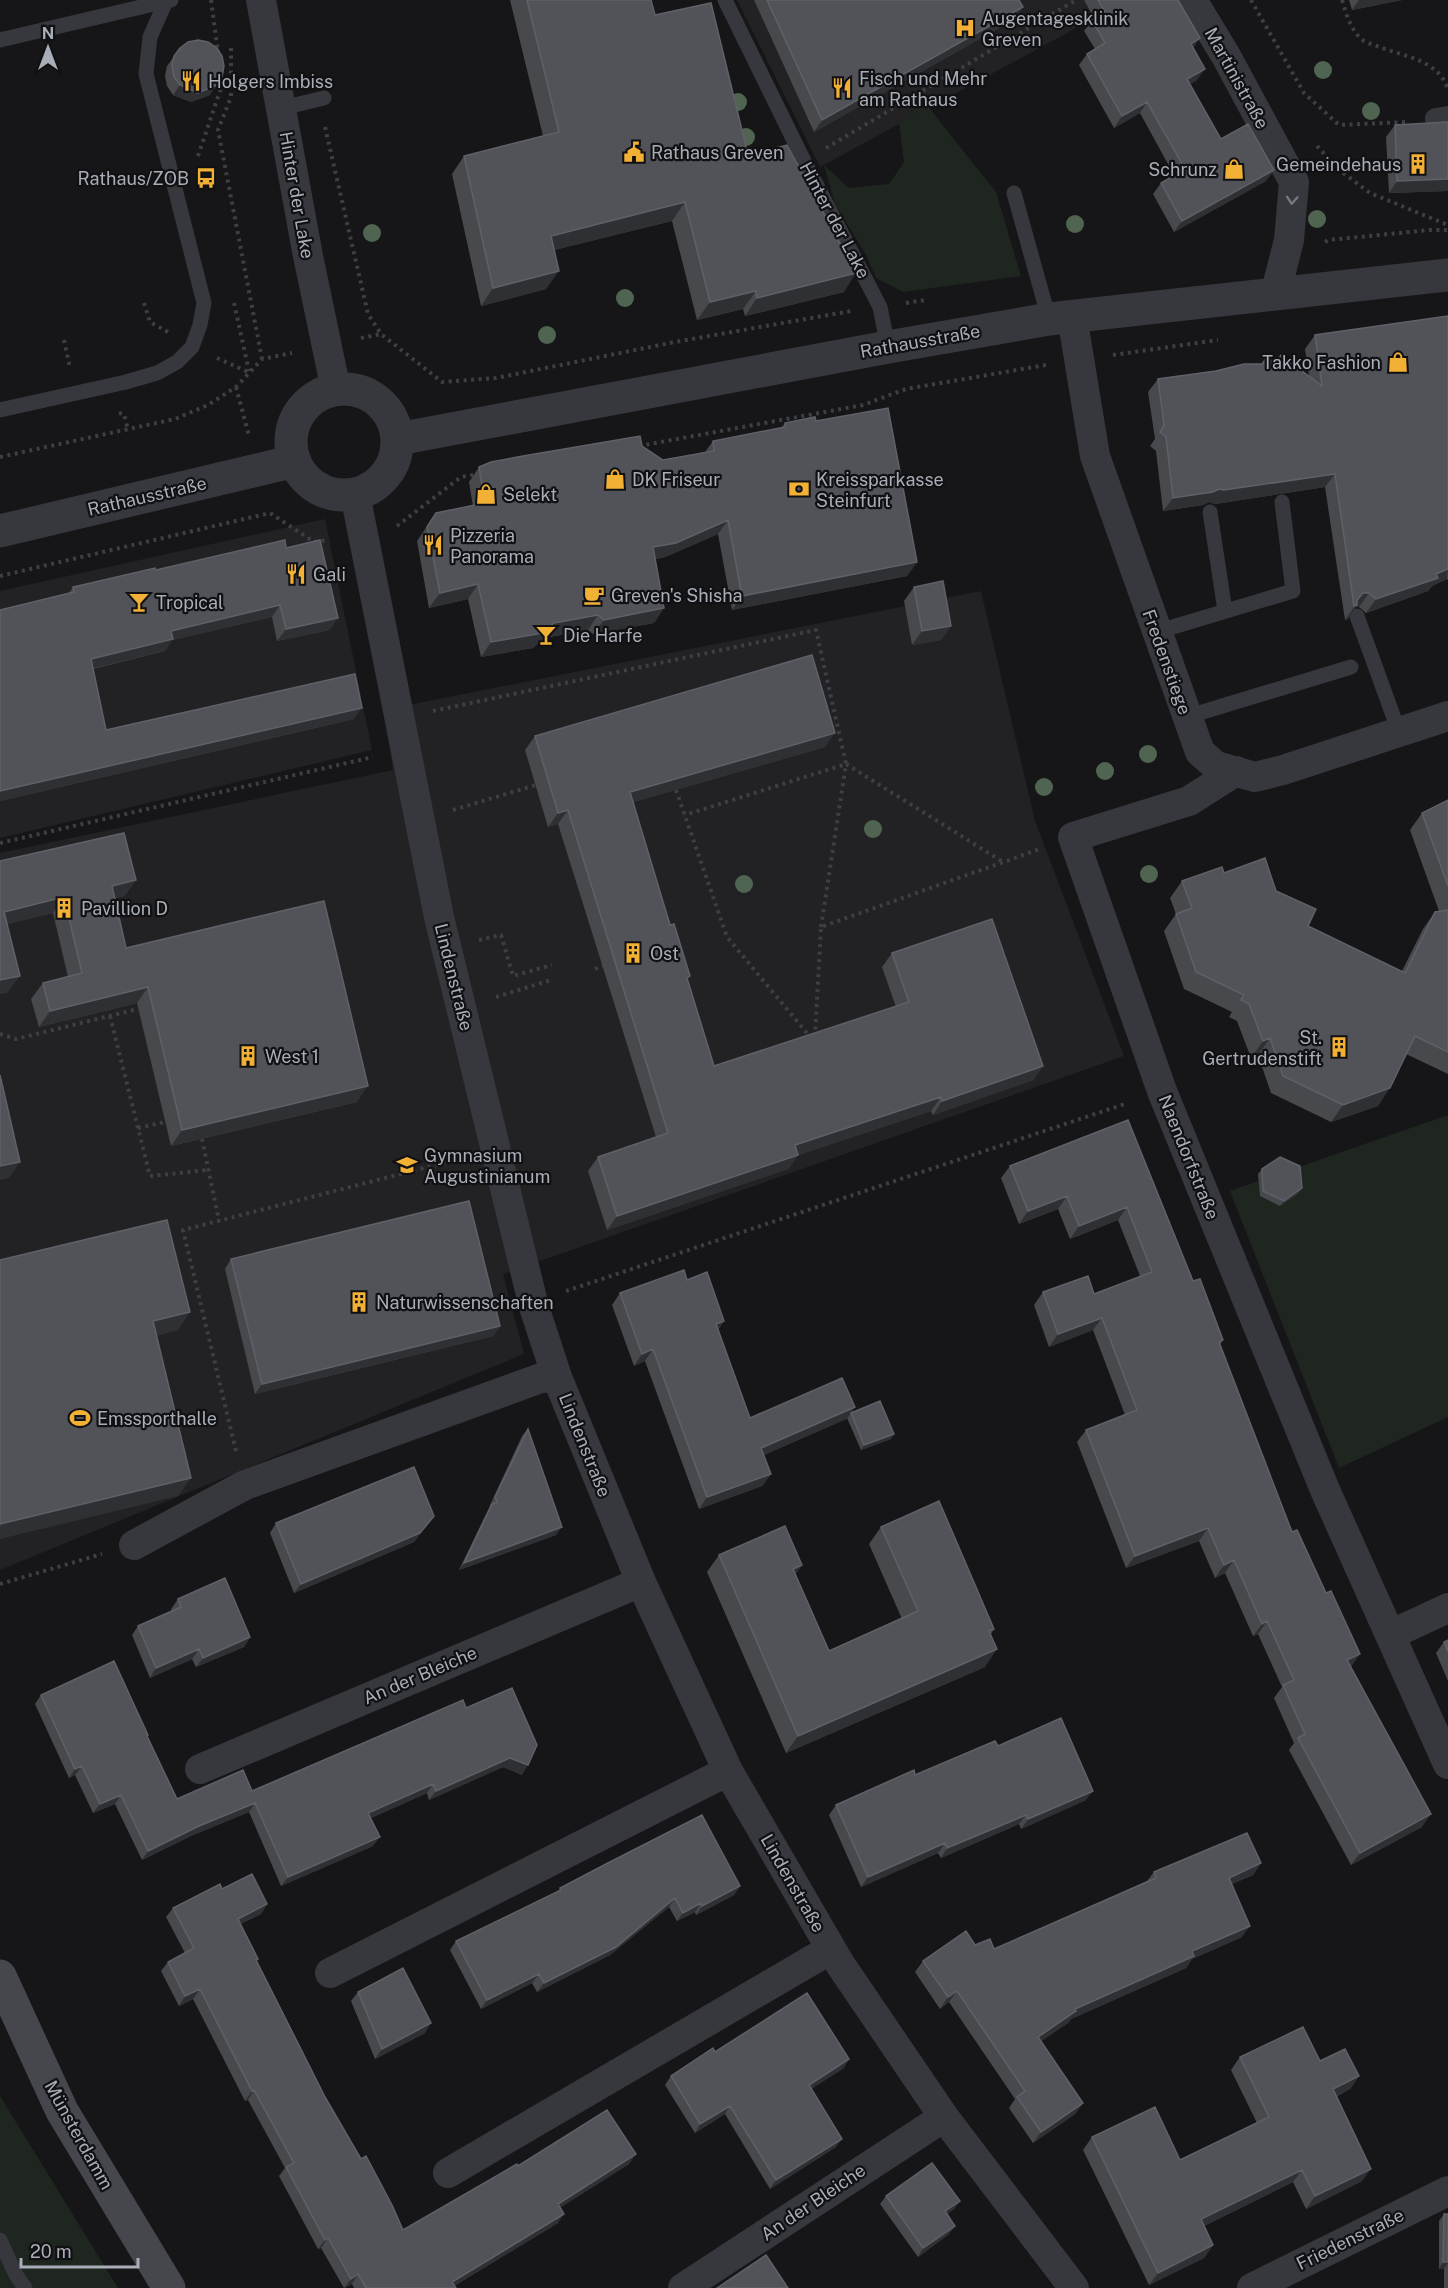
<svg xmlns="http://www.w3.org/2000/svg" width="1448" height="2288" viewBox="0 0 1448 2288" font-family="'Public Sans',sans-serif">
<rect width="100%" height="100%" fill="#161618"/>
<!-- built -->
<path fill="#222225" d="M737 0H1120L1067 33 820 167Z
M325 519 372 750 0 838V591Z
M981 591 1035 821 1124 1056 503 1274 524 1354 0 1570V853L393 770 383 710Z"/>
<!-- green -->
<path fill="#1e261f" d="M926 104 996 192 1021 276 903 292 876 278 866 255 835 204 824 165 849 188 889 184 904 162 899 123Z
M1448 1115V1417L1339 1468 1230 1191Z
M0 2096 118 2288H0Z"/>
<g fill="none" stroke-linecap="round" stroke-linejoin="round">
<!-- path -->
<path stroke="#3d3f44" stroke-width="4" stroke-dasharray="3 4.5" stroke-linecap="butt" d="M211 0 218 52
M1251 0 1304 93 1339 125 1406 122
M1342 0C1346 14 1350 27 1360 38 1364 42 1371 44 1377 46 1401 56 1437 59 1447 87
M231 48V97L218 130 262 359
M325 127 368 314 381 334 442 382 496 378 675 342 851 311
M1317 146 1338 169 1370 193 1448 225
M826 148 1076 0
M198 156 222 85 220 75
M1325 242 1328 240 1430 230H1448
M144 303 150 322 168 332
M234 303 249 371
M906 303 925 300
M361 338 381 334
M64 340 70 368
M1113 355 1218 340
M217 358 248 372
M236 387 249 436
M119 413 124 414 128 430
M639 446 863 405 906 389 1046 365
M0 457 175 419 208 405 236 387 262 359 292 353
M397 526 461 477 478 474
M0 576 270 513 314 542 328 540
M433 711 816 630 846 764 685 815
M676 790 727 937 811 1038
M453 810 536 785
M0 843 373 757
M821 927 846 764 1003 862
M479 940 501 935 513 976 552 965
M595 969 603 966
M496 997 551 980
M110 1016 150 1176 208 1170
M0 1034 16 1039 138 1009
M815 1037 821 927 1040 849
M138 1128 165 1122
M202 1139 219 1221
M566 1291 1128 1103
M236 1451 183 1230 463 1158
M0 1584 102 1554"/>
<!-- service -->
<path stroke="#37383d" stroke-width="15" d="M725 0 804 161 880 307 888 347
M0 40 171 0
M282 108 324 98
M1014 193 1049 319
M0 410 126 382 157 373 177 362 192 347 200 325 204 303 146 74 150 37 166 1
M1210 512 1225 611
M1357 616 1399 732
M1156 632 1293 591 1282 502
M1186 717 1351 667
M0 2240 16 2275 25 2288"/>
<!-- pedestrian -->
<path stroke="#37383d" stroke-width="22" d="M1436 119 1448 117"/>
<!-- minor -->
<path stroke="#37383d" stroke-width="30" d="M261 0 308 256 336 390
M1192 0 1226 56 1294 182 1289 240 1275 295
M1072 316 1095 456 1200 752 1216 766 1255 777 1283 770 1448 716
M355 494 439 917 534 1307 557 1377 641 1582 728 1771 840 1964 944 2117 1074 2288
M1236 771 1189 801 1073 837 1162 1091 1325 1490 1448 1764
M134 1545 245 1485 541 1378 557 1377
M1390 1635 1448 1608
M200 1769 641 1582
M330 1973 728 1771
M448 2173 831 1949
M683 2288 944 2117
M1252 2288 1448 2191"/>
<!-- tertiary -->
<path stroke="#37383d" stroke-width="33" d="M291 442a53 53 0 1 1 106 0a53 53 0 1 1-106 0Z
M398 439 888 347 1049 319 1448 275
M0 531 295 461"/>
<!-- secondary -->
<path stroke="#45474d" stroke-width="33" d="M0 1976 62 2111 169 2288"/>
</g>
<!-- trees -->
<g fill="#506452">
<circle cx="1323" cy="70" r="9"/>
<circle cx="738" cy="102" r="9"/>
<circle cx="1371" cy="111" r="9"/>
<circle cx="746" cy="137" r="9"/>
<circle cx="1317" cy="219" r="9"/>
<circle cx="1075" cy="224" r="9"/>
<circle cx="372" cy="233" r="9"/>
<circle cx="625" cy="298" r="9"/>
<circle cx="547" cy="335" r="9"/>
<circle cx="1148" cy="754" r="9"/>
<circle cx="1105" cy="771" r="9"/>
<circle cx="1044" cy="787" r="9"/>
<circle cx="873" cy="829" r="9"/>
<circle cx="1149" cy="874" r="9"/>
<circle cx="744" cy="884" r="9"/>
</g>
<!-- wall -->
<path fill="#47494d" d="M510 0H651L655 15 748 155 844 292 745 316 743 309 697 320 672 221 554 250 546 289 481 306 452 174 464 156 543 136Z
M754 0H1019L1015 19 814 132Z
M1084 0H1178L1193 47 1197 80 1190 84 1221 139 1274 170 1266 181 1174 232 1153 194 1161 183 1174 175 1140 113 1114 128 1079 65 1087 54 1095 49 1084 31 1092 20 1094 18Z
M1349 0H1402L1352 10Z
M180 48 210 95 191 102 173 95 167 86 165 76 167 66Z
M1448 122V191L1389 193 1386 137 1395 125Z
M1448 316V580L1447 579 1432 586 1428 591 1366 613 1359 607H1356L1348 619 1345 620 1325 487 1215 504 1209 502 1203 505 1163 511 1156 451 1150 446 1155 439 1148 392 1158 379 1262 364H1275L1309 376 1305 349 1315 335Z
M816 421 917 562 907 576 732 610 718 534 665 557 655 559 664 608 654 623 593 634 588 630 544 638 533 648 481 657 468 599 429 608 417 541 436 513 473 506 469 482 479 467 642 446 663 460 705 452 713 441 781 428 785 423Z
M286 548 330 630 277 641 272 617 172 640 165 651 93 669 106 730 354 719 0 801V610L69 593 73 587 156 570Z
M914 587 951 626 941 640 912 645 904 601Z
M535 736 825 747 633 802 714 1066 896 1007 882 967 892 953 1043 1066 1033 1080 933 1115 931 1111 798 1155 788 1169 607 1230 588 1171 598 1157 656 1137 558 824 548 827 525 750Z
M1448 800V1074L1406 1054 1378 1106 1331 1122 1271 1093 1258 1055 1251 1058 1237 1021 1229 1017 1232 1012 1184 989 1164 931 1176 914 1170 898 1182 881 1224 873 1276 891 1308 926 1402 971 1423 929 1435 912 1439 911 1410 830 1422 813Z
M0 861 136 880 124 896 115 898 126 948 357 1102 171 1146 137 1003 39 1027 31 999 43 983 68 977 53 913 7 924 8 992 0 994Z
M1128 1120 1193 1281 1223 1340 1220 1345 1292 1532 1350 1667 1422 1827 1351 1865 1289 1750 1294 1743 1274 1698 1282 1687 1258 1634 1253 1636 1225 1573 1215 1578 1199 1541 1126 1568 1077 1442 1086 1430 1125 1415 1093 1330 1049 1347 1034 1305 1043 1292 1094 1294 1140 1276 1118 1220 1070 1239 1058 1209 1019 1224 1001 1178 1010 1166Z
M1262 1169 1302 1188 1299 1193 1280 1206 1260 1196 1258 1174Z
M231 1259 500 1326 493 1336 255 1394 225 1269Z
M687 1280 724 1321 718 1330 750 1418 851 1413 891 1439 861 1450 847 1418 764 1455 771 1474 762 1486 699 1509 645 1361 634 1366 612 1305 620 1293Z
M528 1429 556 1535 459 1570 487 1512 490 1506V1505L522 1436Z
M434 1516 414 1542 294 1593 270 1533 276 1523Z
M881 1527 994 1629 991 1634 985 1667 786 1753 707 1572 719 1555 802 1565 795 1574 829 1651 902 1619 869 1544Z
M178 1599 250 1637 244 1647 196 1667 192 1659 150 1678 132 1635 138 1626 172 1611 171 1609Z
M1448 1640V1681L1436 1653 1444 1642Z
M41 1695 147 1737 177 1799 252 1791 466 1708 522 1775 503 1767 429 1800 427 1793 371 1818 373 1846 281 1886 249 1812 193 1835 142 1860 115 1804 93 1813 75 1775 69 1778 35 1704Z
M998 1746 1086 1800 1021 1829 1019 1824 941 1858 938 1853 861 1887 829 1815 836 1805 915 1775Z
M1261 1863 1253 1875 1232 1884 1242 1937 1192 1959 1186 1968 1071 2019 1068 2023 1041 2041 1083 2103 1075 2114 1033 2143 1009 2108 1015 2099 949 2002 940 2009 915 1972 923 1961 975 1945 994 1949 1147 1881 1154 1872Z
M740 1886 734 1895 696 1915 695 1912 677 1921 669 1907 610 1955 537 1992 532 1983 481 2009 450 1950 456 1941 558 1892 560 1888Z
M222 1889 267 1904 261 1914 240 1924 258 1959 257 1961 325 2097 403 2230 518 2166 629 2164 561 2207 558 2223 454 2286 456 2288H354L352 2284 344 2288 321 2248 318 2249 279 2176 285 2168 248 2100 245 2101 193 1999 179 2006 161 1971 168 1962 185 1953 166 1917 173 1908Z
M358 1992 425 2033 375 2059 351 2001Z
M715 2052 844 2068 811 2089 836 2147 770 2189 725 2114 695 2133 665 2085 671 2076Z
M1240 2057 1320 2061 1359 2076 1350 2089 1337 2096 1362 2181 1306 2209 1293 2182 1204 2226 1213 2245 1204 2258 1149 2285 1083 2150 1092 2137 1180 2160 1257 2123 1231 2070Z
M886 2196 960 2201 954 2209 947 2214 949 2234 918 2257 880 2204Z
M1444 2214H1448V2288H1444V2269H1439V2221Z"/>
<!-- shaded-wall -->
<path fill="#2f3033" d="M1359 0H1402L1352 10Z
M1023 7 1015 19 814 132 822 120Z
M1200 38 1192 50 1191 44Z
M1205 69 1197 80 1179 91 1187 79Z
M180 85H217L210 95 191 102 173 95Z
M1147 102 1140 113 1114 128 1122 116Z
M1274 170 1266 181 1174 232 1182 221Z
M1448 179V191L1389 193 1397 181Z
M685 202 672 221 538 254 551 236Z
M559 271 546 289 481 306 493 288Z
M856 273 844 292 745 316 757 298Z
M756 291 743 309 697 320 710 302Z
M1335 474 1325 487 1215 504 1209 502 1203 505 1163 511 1173 498 1219 489Z
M728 520 718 534 665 557 643 561 653 547Z
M917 562 907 576 732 610 742 596Z
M1448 569 1447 579 1432 586 1428 591 1366 613 1376 599Z
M478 584 468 599 429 608 440 593Z
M1363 593H1369L1359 607H1356L1348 619 1345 620 1354 607V605Z
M280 605 272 617 172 640 165 651 82 671 91 659 171 631Z
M664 608 654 623 593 634 604 620Z
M598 615 588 630 544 638 533 648 481 657 491 642 554 623Z
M338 618 330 630 277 641 286 629Z
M951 626 941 640 912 645 922 631Z
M362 708 354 719 0 801V791Z
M835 733 825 747 620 806 630 792Z
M568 810 558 824 548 827 558 813Z
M136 880 124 896 101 902 112 886Z
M64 897 53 913 0 926 4 912Z
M20 976 8 992 0 994V980Z
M148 987 137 1003 39 1027 50 1011Z
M1270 1038 1258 1055 1251 1058 1263 1041Z
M1043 1066 1033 1080 933 1115 942 1101Z
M368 1086 357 1102 171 1146 182 1130Z
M1390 1088 1378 1106 1331 1122 1343 1105Z
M941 1097 931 1111 785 1159 795 1145Z
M798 1155 788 1169 607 1230 617 1216Z
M20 1162 9 1178 0 1180V1166Z
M1302 1188 1299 1193 1280 1206 1284 1201Z
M1067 1196 1058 1209 1019 1224 1028 1211Z
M1127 1207 1118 1220 1070 1239 1079 1226Z
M190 1312 178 1330 141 1340 153 1321Z
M1102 1318 1093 1330 1049 1347 1058 1334Z
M724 1321 715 1333 716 1324Z
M500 1326 493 1336 255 1394 262 1384Z
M653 1349 645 1361 634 1366 642 1354Z
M855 1407 847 1419 753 1460 761 1448Z
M894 1434 891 1439 861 1450 864 1445Z
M771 1474 762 1486 699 1509 707 1497Z
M191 1478 178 1496 0 1539V1524Z
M434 1516 414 1542 294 1593 301 1584Z
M562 1527 556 1535 459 1570 464 1563Z
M1208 1528 1199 1541 1126 1568 1135 1556Z
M1234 1560 1225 1573 1215 1578 1224 1565Z
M802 1565 790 1582 793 1569Z
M1267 1621 1258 1634 1253 1636 1262 1624Z
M250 1637 244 1647 196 1667 203 1658Z
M199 1649 192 1659 150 1678 156 1668Z
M997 1649 985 1667 786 1753 798 1736Z
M1360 1654 1351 1667 1347 1660Z
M510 1758 528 1765 522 1775 503 1767 429 1800 436 1791Z
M82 1766 75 1775 69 1778 75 1769Z
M433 1784 427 1793 362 1822 368 1813Z
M1093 1791 1086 1800 1021 1829 1028 1819Z
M121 1795 115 1804 93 1813 100 1804Z
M255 1803 249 1812 193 1835 142 1860 148 1851 199 1826Z
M1431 1814 1422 1827 1351 1865 1360 1853Z
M1026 1815 1019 1824 941 1858 947 1848Z
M380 1837 373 1846 281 1886 288 1877Z
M945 1843 938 1853 861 1887 868 1877Z
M1261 1863 1253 1875 1221 1889 1229 1878Z
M740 1886 734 1895 696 1915 702 1906Z
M675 1898 669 1907 610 1955 537 1992 544 1983Z
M701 1903 695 1912 677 1921 683 1913Z
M267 1904 261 1914 231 1928 238 1919Z
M1250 1926 1242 1937 1192 1959 1186 1968 1071 2019 1068 2023 1030 2049 1038 2037 1075 2009 1192 1951Z
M539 1974 532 1983 481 2009 487 2000Z
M200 1989 193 1999 179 2006 185 1996Z
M957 1991 949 2002 940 2009 948 1997Z
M431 2023 425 2033 375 2059 382 2049Z
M849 2059 844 2068 803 2094 809 2085Z
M1359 2076 1350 2089 1325 2101 1333 2089Z
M254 2090 248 2100 245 2101 252 2091Z
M1083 2103 1075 2114 1033 2143 1041 2132Z
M730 2106 725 2114 695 2133 700 2124Z
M842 2139 836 2147 770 2189 776 2180Z
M636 2154 629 2164 552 2213 558 2204Z
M1371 2169 1362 2181 1306 2209 1315 2196Z
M1302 2170 1293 2182 1192 2232 1201 2219Z
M960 2201 954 2209 939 2220 945 2211Z
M564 2214 558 2223 450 2288 452 2282Z
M955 2226 949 2234 918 2257 923 2248Z
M328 2238 321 2248 318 2249 325 2240Z
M1213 2245 1204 2258 1149 2285 1158 2273Z
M1443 2262H1448V2263L1444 2269H1439Z
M358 2274 352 2284 344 2288 351 2279Z"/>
<!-- building -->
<path fill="#525359" stroke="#5f6168" stroke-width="1.5" d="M527 0H651L655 15 711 3 748 155 787 145 856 273 757 298 756 291 710 302 685 202 551 236 559 271 493 288 464 156 559 132Z
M767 0H1019L1023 7 822 120Z
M1098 0H1178L1200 38 1191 44 1205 69 1187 79 1221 139 1248 124 1274 170 1182 221 1161 183 1185 169 1147 102 1122 116 1087 54 1105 43 1092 20 1105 12Z
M198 40 208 42 217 48 222 56 224 66 222 77 217 85 198 93 180 85 174 77 172 66 174 56 180 48 188 42Z
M1448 122V179L1397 181 1395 125Z
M1448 316V569L1436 574 1438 578 1376 599 1369 593H1363L1357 600V605L1354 606 1335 474 1224 490 1219 489 1213 492 1173 498 1166 437 1160 432 1164 425 1158 379 1216 371 1244 364H1262L1267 357 1275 364 1281 355 1322 386 1315 335Z
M888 408 917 562 742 596 728 520 676 543 653 547 664 608 604 620 598 615 554 623 543 633 491 642 478 584 440 593 427 527 436 513 485 503 479 467 491 462 523 456 640 436 642 446 663 460 714 451 713 441 785 427V423L815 417 816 421Z
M285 540 286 548 320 540 338 618 286 629 280 605 171 631 173 639 91 659 106 730 355 674 362 708 0 791V610L74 592 73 587 155 568 156 570Z
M943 581 951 626 922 631 914 587Z
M812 655 835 733 630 792 670 925 674 924 690 976 687 978 714 1066 909 1002 892 953 992 919 1043 1066 942 1101 941 1097 795 1145 798 1155 617 1216 598 1157 668 1133 568 810 558 813 535 736Z
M1448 800V886L1422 813Z
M124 833 136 880 112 886 126 948 324 901 368 1086 182 1130 148 987 50 1011 43 983 82 973 64 897 4 912 20 976 0 980V861Z
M1265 858 1276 891 1316 909 1308 926 1405 973 1435 912 1448 910V1052L1415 1036 1390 1088 1343 1105 1283 1076 1270 1038 1263 1041 1249 1004 1241 1000 1244 995 1196 972 1176 914 1192 908 1182 881 1222 867 1224 873Z
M0 1075 20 1162 0 1166Z
M1128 1120 1193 1281 1200 1279 1223 1340 1219 1342 1292 1532 1297 1530 1326 1593 1331 1591 1360 1654 1347 1660 1431 1814 1360 1853 1298 1738 1305 1734 1283 1685 1294 1680 1267 1621 1262 1624 1234 1560 1224 1565 1208 1528 1135 1556 1086 1430 1137 1410 1102 1318 1058 1334 1043 1292 1088 1276 1094 1294 1152 1272 1127 1207 1079 1226 1067 1196 1028 1211 1010 1166Z
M1280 1157 1300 1166 1302 1188 1284 1201 1263 1191 1262 1169Z
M469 1201 500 1326 262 1384 231 1259Z
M167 1220 190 1312 153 1321 191 1478 0 1524V1260Z
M684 1270 687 1280 707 1272 724 1321 716 1324 750 1418 842 1378 855 1407 761 1448 771 1474 707 1497 653 1349 642 1354 620 1293Z
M880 1401 894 1434 864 1445 851 1413Z
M528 1429 562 1527 464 1563 492 1504 497 1502 495 1497Z
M414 1467 434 1516 420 1533 301 1584 276 1523Z
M939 1501 994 1629 989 1631 997 1649 798 1736 719 1555 785 1526 802 1565 793 1569 829 1651 918 1611 881 1527Z
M225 1578 250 1637 203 1658 199 1649 156 1668 138 1626 181 1607 178 1599Z
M1448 1640V1652L1444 1642Z
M114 1661 148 1735 147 1736 177 1799 243 1770 252 1791 463 1700 466 1708 512 1688 537 1745 528 1765 510 1758 436 1791 433 1784 368 1813 380 1837 288 1877 255 1803 199 1826 148 1851 121 1795 100 1804 82 1766 75 1769 41 1695Z
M1061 1718 1093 1791 1028 1819 1026 1815 947 1848 945 1843 868 1877 836 1805 914 1770 915 1775 995 1741 998 1746Z
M702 1815 740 1886 702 1906 701 1903 683 1913 675 1898 616 1947 544 1983 539 1974 487 2000 456 1941 561 1890 560 1888 606 1864Z
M1247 1833 1261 1863 1229 1878 1250 1926 1192 1951 1194 1956 1075 2009 1076 2011 1038 2037 1083 2103 1041 2132 1017 2097 1025 2091 957 1991 948 1997 923 1961 966 1931 975 1945 990 1939 994 1949 1156 1878 1154 1872Z
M252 1874 267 1904 238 1919 258 1959 256 1960 325 2097 361 2159 366 2156 392 2205 403 2230 517 2164 518 2166 607 2110 636 2154 558 2204 564 2214 452 2282 456 2288H366L358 2274 351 2279 328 2238 325 2240 286 2167 294 2163 254 2090 252 2091 200 1989 185 1996 168 1962 194 1948 173 1908 220 1884 222 1889Z
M403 1968 431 2023 382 2049 358 1992Z
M807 1993 849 2059 809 2085 842 2139 776 2180 730 2106 700 2124 671 2076 713 2048 715 2052Z
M1303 2027 1320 2061 1345 2049 1359 2076 1333 2089 1371 2169 1315 2196 1302 2170 1201 2219 1213 2245 1158 2273 1092 2137 1155 2107 1180 2160 1269 2117 1240 2057Z
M932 2163 960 2201 945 2211 955 2226 923 2248 886 2196Z
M1444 2214H1448V2262H1443Z
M766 2255 788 2288H717Z"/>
<!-- one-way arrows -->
<defs><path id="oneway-chevron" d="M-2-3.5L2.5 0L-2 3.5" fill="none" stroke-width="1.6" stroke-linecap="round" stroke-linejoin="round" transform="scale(1.5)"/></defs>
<use stroke="#757881" href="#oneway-chevron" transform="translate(1292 200) rotate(94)"/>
<!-- icons -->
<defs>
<g id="hospital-bare" transform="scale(1.62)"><path d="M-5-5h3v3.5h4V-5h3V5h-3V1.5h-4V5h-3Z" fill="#f2b134" stroke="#111113" stroke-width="2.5" paint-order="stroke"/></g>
<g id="restaurant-bare" transform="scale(1.62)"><path d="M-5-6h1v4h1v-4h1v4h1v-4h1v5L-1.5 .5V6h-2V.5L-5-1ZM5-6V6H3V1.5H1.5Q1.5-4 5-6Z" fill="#f2b134" stroke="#111113" stroke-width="2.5" paint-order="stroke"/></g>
<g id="civic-bare" transform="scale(1.62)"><path d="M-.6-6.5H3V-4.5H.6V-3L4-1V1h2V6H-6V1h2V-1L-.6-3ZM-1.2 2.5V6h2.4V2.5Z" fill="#f2b134" stroke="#111113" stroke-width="2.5" paint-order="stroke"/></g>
<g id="building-bare" transform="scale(1.62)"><path d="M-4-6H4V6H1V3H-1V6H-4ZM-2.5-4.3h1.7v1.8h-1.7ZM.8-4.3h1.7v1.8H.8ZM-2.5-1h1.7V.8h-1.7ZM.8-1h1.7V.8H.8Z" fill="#f2b134" stroke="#111113" stroke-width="2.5" paint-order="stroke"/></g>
<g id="shop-bare" transform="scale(1.62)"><path d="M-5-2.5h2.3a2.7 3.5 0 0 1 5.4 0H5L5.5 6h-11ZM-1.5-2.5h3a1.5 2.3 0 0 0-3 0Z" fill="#f2b134" stroke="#111113" stroke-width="2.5" paint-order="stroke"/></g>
<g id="bus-bare" transform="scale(1.62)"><path d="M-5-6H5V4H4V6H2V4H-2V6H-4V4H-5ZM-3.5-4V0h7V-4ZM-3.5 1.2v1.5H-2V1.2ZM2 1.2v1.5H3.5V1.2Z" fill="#f2b134" stroke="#111113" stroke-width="2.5" paint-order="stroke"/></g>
<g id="bank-bare" transform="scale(1.62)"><path d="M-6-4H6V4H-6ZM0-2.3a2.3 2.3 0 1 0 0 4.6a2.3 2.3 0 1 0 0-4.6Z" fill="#f2b134" stroke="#111113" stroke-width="2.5" paint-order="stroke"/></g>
<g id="cafe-bare" transform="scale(1.62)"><path d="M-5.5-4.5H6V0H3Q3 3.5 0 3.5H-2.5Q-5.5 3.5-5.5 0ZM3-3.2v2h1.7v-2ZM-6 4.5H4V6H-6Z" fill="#f2b134" stroke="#111113" stroke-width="2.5" paint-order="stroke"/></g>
<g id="bar-bare" transform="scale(1.62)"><path d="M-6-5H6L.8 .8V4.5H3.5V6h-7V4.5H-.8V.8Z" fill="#f2b134" stroke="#111113" stroke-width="2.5" paint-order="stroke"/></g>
<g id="school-bare" transform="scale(1.62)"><path d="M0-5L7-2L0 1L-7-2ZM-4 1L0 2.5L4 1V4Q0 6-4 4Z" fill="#f2b134" stroke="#111113" stroke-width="2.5" paint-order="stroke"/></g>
<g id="stadium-bare" transform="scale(1.62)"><path d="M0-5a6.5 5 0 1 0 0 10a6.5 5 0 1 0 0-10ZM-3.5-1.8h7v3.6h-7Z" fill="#f2b134" stroke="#111113" stroke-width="2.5" paint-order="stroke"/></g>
</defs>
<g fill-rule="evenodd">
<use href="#hospital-bare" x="965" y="28"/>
<use href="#restaurant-bare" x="191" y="81"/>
<use href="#restaurant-bare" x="842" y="88"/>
<use href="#civic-bare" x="634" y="152"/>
<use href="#building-bare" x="1418" y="164"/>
<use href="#shop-bare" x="1234" y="169"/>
<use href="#bus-bare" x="206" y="178"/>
<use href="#shop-bare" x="1398" y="362"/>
<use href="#shop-bare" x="615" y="479"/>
<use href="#bank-bare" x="799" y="489"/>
<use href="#shop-bare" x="486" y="494"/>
<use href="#restaurant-bare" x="433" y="545"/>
<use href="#restaurant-bare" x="296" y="574"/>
<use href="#cafe-bare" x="594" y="595"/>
<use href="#bar-bare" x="139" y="602"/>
<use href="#bar-bare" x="546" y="635"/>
<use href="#building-bare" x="64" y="908"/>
<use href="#building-bare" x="633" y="953"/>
<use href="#building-bare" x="1339" y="1047"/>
<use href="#building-bare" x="248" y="1056"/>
<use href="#school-bare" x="407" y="1165"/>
<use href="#building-bare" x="359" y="1302"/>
<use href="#stadium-bare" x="80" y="1418"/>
</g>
<g text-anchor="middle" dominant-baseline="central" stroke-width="4.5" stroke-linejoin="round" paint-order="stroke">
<!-- poi labels -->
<g font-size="18" fill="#a8adb8" stroke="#111113" text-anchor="start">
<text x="982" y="18">Augentagesklinik<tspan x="982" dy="21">Greven</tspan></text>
<text x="859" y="78">Fisch und Mehr<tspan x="859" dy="21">am Rathaus</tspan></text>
<text x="208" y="81">Holgers Imbiss</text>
<text x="651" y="152">Rathaus Greven</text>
<text x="1401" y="164" text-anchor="end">Gemeindehaus</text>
<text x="1217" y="169" text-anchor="end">Schrunz</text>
<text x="189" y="178" text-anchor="end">Rathaus/ZOB</text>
<text x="1381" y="362" text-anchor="end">Takko Fashion</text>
<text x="632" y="479">DK Friseur</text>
<text x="816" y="479">Kreissparkasse<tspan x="816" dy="21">Steinfurt</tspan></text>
<text x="503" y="494">Selekt</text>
<text x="450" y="535">Pizzeria<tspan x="450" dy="21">Panorama</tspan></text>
<text x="313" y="574">Gali</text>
<text x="611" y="595">Greven's Shisha</text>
<text x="156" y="602">Tropical</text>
<text x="563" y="635">Die Harfe</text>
<text x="81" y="908">Pavillion D</text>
<text x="650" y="953">Ost</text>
<text x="1322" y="1037" text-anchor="end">St.<tspan x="1322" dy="21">Gertrudenstift</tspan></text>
<text x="265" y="1056">West 1</text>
<text x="424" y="1155">Gymnasium<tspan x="424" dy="21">Augustinianum</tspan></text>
<text x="376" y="1302">Naturwissenschaften</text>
<text x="97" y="1418">Emssporthalle</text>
</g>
<!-- street labels -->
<g font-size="18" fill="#a8adb8" stroke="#111113">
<text transform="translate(1237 78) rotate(61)">Martinistraße</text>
<text transform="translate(297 195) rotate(80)">Hinter der Lake</text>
<text transform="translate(835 220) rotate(62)">Hinter der Lake</text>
<text transform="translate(920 341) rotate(-10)">Rathausstraße</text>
<text transform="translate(147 496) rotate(-13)">Rathausstraße</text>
<text transform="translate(1167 662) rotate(70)">Fredenstiege</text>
<text transform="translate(454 977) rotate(76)">Lindenstraße</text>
<text transform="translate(1189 1157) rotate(68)">Naendorfstraße</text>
<text transform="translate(585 1445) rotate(68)">Lindenstraße</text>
<text transform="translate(420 1675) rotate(-23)">An der Bleiche</text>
<text transform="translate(793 1883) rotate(60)">Lindenstraße</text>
<text transform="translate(79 2135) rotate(61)">Münsterdamm</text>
<text transform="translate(813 2202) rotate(-34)">An der Bleiche</text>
<text transform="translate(1350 2239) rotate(-26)">Friedenstraße</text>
</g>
</g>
<!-- north arrow -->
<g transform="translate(48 48)" stroke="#111113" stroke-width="4.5" paint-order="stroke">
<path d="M0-4.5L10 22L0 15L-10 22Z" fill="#a8adb8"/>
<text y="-9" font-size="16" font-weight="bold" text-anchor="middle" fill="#a8adb8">N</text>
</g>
<!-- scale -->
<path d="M21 2258v9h117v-9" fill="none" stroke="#a8adb8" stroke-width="3"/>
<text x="30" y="2258" font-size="18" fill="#a8adb8" stroke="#111113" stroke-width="4.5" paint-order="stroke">20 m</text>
</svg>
